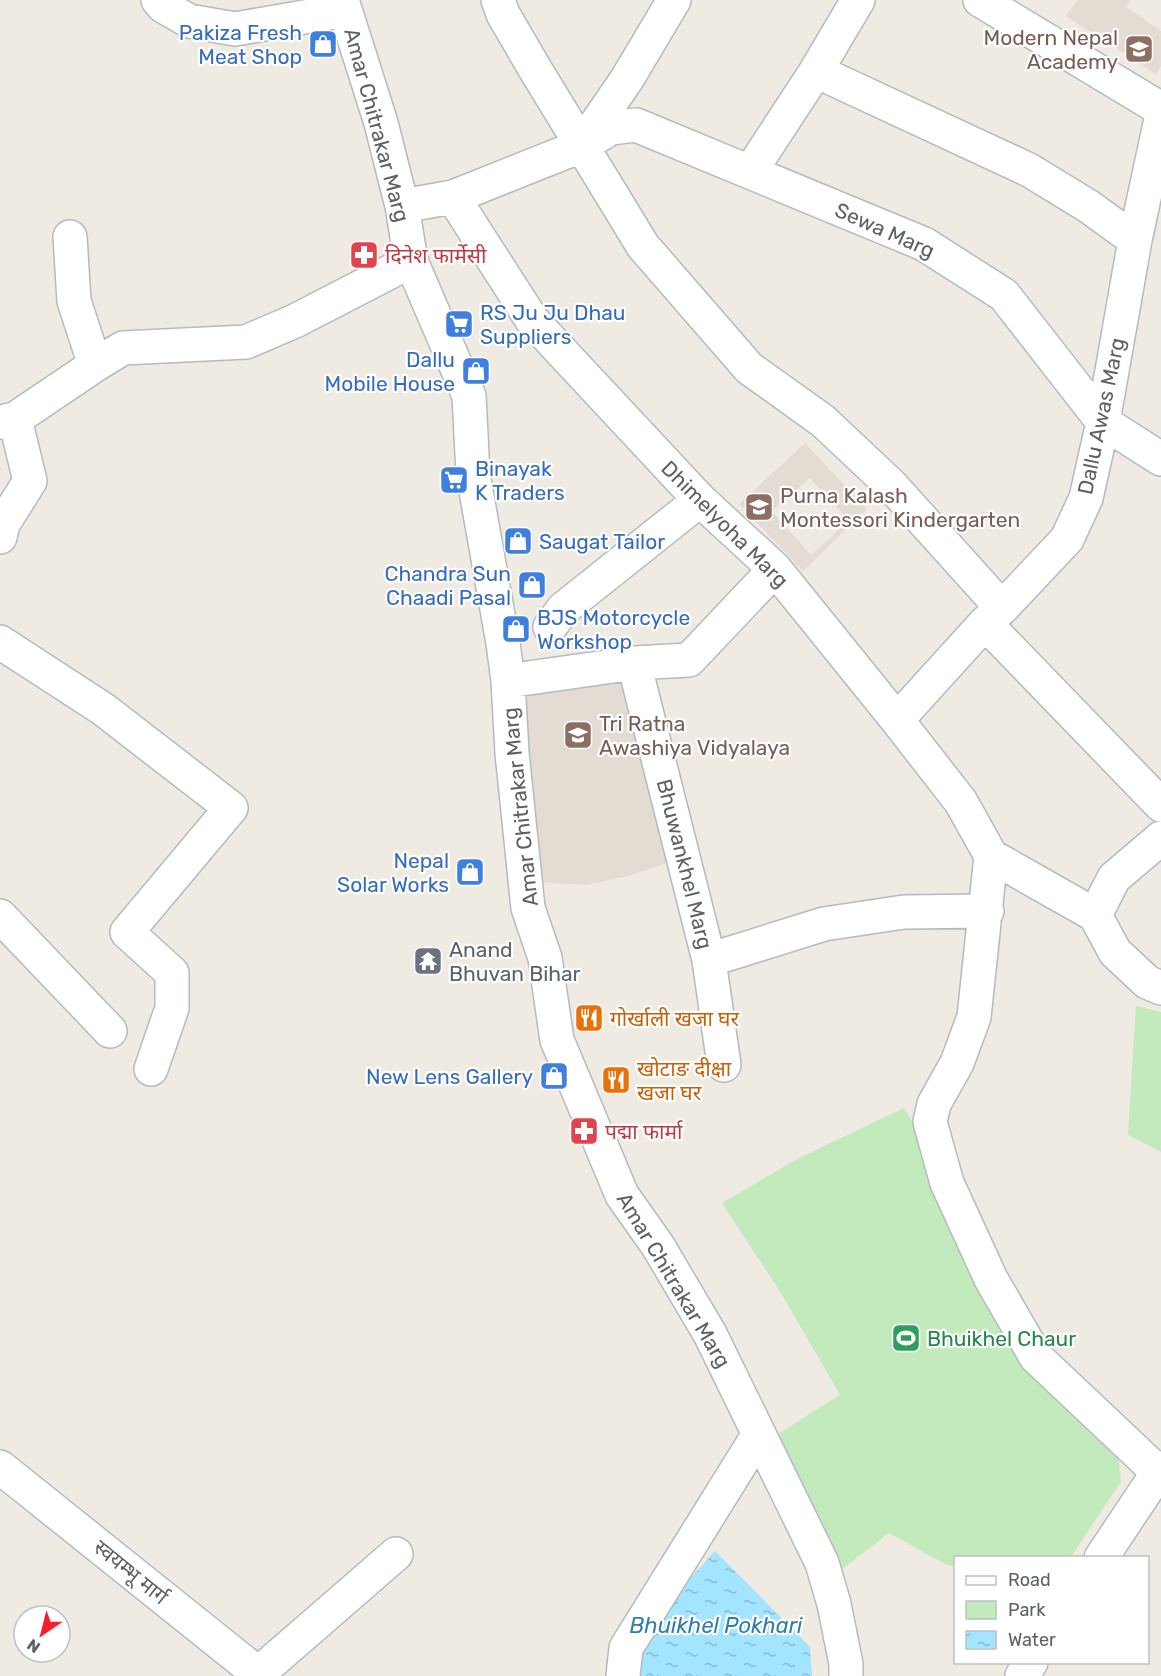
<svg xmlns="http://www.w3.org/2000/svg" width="1161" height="1676" viewBox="0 0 1161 1676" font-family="Rubik,'Noto Sans Devanagari',sans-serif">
<defs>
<pattern id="water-ripples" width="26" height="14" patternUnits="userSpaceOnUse" patternTransform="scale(1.5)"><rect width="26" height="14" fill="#a3e4ff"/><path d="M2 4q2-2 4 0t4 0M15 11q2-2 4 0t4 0" fill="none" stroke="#88bcd2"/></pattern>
</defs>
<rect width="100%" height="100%" fill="#efebe2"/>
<!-- education -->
<path fill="#e2dcd3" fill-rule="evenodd" d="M1077 0H1131L1126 7 1161 31V66L1156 74 1066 16Z
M805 443 867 509 803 571 739 504ZM810 478 849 521 811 555 772 511Z
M623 674 673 861 632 875 585 885 537 882 515 685Z"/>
<!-- green -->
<path fill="#c3eabc" d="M1136 1006 1161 1012V1152L1128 1135Z
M904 1108 914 1124 945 1211 968 1271 999 1328 1015 1353 1118 1454 1121 1482 1071 1557 956 1558 955 1567 945 1564 889 1533 841 1570 776 1435 840 1395 781 1293 722 1203 799 1158Z"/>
<!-- water -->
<path fill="url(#water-ripples)" d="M715 1551 810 1647 812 1676H641L645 1628Z"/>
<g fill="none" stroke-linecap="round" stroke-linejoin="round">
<!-- minor casing -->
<g stroke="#b5babe" stroke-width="36">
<path id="minor" d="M158 0 163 6 189 21 235 29 345 10
M342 0 381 123 402 206 411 261 469 396 473 474 503 643 508 681 512 753 528 908 545 958 557 1040 622 1195 658 1246 710 1334 822 1563 834 1604 846 1664V1676
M498 0 503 14 535 69 643 246 749 368 823 421 891 485 1002 608
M816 71 1029 170 1088 206 1135 240
M583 143 627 79 674 0
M750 172 816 71 858 0
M453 197 532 320 700 500 775 569 897 720 961 802 991 856
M402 206 453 197 581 146 611 128 636 125 924 244 1004 295 1103 422 1161 459
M70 237 74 301 95 365
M0 422 15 419 95 365 123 348 246 342 295 321 411 261
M0 537 3 524 30 481 15 419
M985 623 1161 805
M550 627 563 609 700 500
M0 642 103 709 231 808 127 932 172 973V1008L151 1069
M634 663 709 960 724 1065
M508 681 634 663 689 660 775 569
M897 720 985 623 1002 608 1067 539 1086 498 1103 422 1135 240 1161 119
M991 856 974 1017 957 1063 934 1104 930 1122 947 1183 991 1279 1036 1357 1161 1475
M991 856 1095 915 1114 878 1161 838
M1095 915 1115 952 1147 982 1161 988
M0 916 110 1031
M709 960 824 924 904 912 987 911
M258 1674 396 1554
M623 1676 626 1648 759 1434"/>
</g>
<!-- tertiary casing -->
<g stroke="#b5babe" stroke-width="36">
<path id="tertiary" d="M980 0 1161 109
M1101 1558 1161 1468
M1022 1676 1031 1662"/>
</g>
<!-- secondary casing -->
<g stroke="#b4babf" stroke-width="36">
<path id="secondary" d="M0 1467 261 1676"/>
</g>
<!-- minor -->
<use href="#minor" stroke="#fff" stroke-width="33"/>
<!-- tertiary -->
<use href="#tertiary" stroke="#fff" stroke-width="33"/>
<!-- secondary -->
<use href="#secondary" stroke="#fff" stroke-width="33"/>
</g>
<!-- icons -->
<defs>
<g id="shop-square" transform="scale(1.5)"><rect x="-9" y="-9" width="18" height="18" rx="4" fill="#3f7fe0" stroke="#fff"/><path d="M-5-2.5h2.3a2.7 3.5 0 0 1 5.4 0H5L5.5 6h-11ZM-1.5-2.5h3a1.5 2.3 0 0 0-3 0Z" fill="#fff"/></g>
<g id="school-square" transform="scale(1.5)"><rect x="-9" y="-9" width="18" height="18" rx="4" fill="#8d6e63" stroke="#fff"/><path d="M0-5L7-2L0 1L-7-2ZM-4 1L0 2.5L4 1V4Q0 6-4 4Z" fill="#fff"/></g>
<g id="pharmacy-square" transform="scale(1.5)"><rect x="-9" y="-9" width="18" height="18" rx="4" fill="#e0444e" stroke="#fff"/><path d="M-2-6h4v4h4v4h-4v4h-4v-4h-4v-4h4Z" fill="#fff"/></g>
<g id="supermarket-square" transform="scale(1.5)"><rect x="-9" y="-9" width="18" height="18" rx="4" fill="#3f7fe0" stroke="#fff"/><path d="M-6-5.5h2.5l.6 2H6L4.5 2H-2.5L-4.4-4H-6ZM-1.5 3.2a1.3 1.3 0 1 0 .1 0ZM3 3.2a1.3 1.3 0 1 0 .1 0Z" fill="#fff"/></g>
<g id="temple-square" transform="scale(1.5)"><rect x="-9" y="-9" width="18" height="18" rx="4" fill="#6b7280" stroke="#fff"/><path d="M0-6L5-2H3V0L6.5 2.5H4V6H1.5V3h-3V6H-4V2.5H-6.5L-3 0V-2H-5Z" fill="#fff"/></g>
<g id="restaurant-square" transform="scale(1.5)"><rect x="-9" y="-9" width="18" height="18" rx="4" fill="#e8710a" stroke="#fff"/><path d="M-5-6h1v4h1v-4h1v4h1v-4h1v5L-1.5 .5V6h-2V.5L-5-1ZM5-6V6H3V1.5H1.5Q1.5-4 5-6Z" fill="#fff"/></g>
<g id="stadium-square" transform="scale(1.5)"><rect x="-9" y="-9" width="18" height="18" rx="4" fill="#2e9e5b" stroke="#fff"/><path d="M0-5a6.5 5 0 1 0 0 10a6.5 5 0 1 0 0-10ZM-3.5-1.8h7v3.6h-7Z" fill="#fff"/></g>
</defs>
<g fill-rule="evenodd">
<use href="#shop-square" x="323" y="44"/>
<use href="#school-square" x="1139" y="49"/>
<use href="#pharmacy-square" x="364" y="255"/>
<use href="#supermarket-square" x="459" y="324"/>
<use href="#shop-square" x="476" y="371"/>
<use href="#supermarket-square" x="454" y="480"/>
<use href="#school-square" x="759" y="507"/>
<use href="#shop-square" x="518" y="541"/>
<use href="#shop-square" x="532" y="585"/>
<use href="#shop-square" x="516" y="629"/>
<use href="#school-square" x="578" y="735"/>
<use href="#shop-square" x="470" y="872"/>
<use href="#temple-square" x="428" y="961"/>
<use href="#restaurant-square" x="589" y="1018"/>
<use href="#shop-square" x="554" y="1076"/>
<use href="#restaurant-square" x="616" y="1080"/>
<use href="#pharmacy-square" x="584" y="1131"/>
<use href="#stadium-square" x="906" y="1338"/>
</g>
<g text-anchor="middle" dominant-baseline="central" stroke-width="4.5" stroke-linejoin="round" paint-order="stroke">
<!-- shop labels -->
<g font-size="21" fill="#366cbe" stroke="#fff" text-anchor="end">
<text x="302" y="32">Pakiza Fresh<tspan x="302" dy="24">Meat Shop</tspan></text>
<text x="480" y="312" text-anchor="start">RS Ju Ju Dhau<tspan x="480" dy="24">Suppliers</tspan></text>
<text x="455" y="359">Dallu<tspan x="455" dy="24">Mobile House</tspan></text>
<text x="475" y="468" text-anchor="start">Binayak<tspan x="475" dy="24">K Traders</tspan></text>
<text x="539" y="541" text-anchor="start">Saugat Tailor</text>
<text x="511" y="573">Chandra Sun<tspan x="511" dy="24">Chaadi Pasal</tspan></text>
<text x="537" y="617" text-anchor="start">BJS Motorcycle<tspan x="537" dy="24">Workshop</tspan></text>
<text x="449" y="860">Nepal<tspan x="449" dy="24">Solar Works</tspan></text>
<text x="533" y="1076">New Lens Gallery</text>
</g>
<!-- education labels -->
<g font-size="21" fill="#785e54" stroke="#fff" text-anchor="start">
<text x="1118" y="37" text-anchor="end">Modern Nepal<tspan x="1118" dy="24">Academy</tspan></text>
<text x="780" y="495">Purna Kalash<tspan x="780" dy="24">Montessori Kindergarten</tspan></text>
<text x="599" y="723">Tri Ratna<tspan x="599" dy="24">Awashiya Vidyalaya</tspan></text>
</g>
<!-- street labels -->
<g font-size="21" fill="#5b6165" stroke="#fff">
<text transform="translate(377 125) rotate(75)">Amar Chitrakar Marg</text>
<text transform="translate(885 230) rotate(24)">Sewa Marg</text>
<text transform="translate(1101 416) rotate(-78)">Dallu Awas Marg</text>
<text transform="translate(725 524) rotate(45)">Dhimelyoha Marg</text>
<text transform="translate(520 807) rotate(-96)">Amar Chitrakar Marg</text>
<text transform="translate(685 864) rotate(76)">Bhuwankhel Marg</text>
<text transform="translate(674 1280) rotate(59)">Amar Chitrakar Marg</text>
<text transform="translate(131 1572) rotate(39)">स्वयम्भू मार्ग</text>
</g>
<!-- health labels -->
<g font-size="21" fill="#be3a42" stroke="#fff" text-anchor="start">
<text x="385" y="255">दिनेश फार्मेसी</text>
<text x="605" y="1131">पद्मा फार्मा</text>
</g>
<!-- worship labels -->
<g font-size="21" fill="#5b616d" stroke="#fff" text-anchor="start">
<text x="449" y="949">Anand<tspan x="449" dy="24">Bhuvan Bihar</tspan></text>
</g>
<!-- food labels -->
<g font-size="21" fill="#c56008" stroke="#fff" text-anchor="start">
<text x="610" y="1018">गोर्खाली खजा घर</text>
<text x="637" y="1068">खोटाङ दीक्षा<tspan x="637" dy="24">खजा घर</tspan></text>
</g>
<!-- leisure labels -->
<g font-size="21" fill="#27864d" stroke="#fff" text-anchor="start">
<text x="927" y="1338">Bhuikhel Chaur</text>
</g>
<!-- water labels -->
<g font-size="22" font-style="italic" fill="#307daa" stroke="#fff">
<text x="716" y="1625">Bhuikhel Pokhari</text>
</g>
</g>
<!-- legend -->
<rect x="954" y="1556" width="195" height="108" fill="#ffffff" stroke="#bdc0c1" stroke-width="1.5"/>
<rect x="966" y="1576" width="30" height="9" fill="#ffffff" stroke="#bdc0c1" stroke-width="1.5"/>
<text x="1008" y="1586" font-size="18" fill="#5b6165">Road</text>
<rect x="966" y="1601" width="30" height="18" fill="#c3eabc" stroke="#bdc0c1" stroke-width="1.5"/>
<text x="1008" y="1616" font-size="18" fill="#5b6165">Park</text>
<rect x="966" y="1631" width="30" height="18" fill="url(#water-ripples)" stroke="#bdc0c1" stroke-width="1.5"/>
<text x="1008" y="1646" font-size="18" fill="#5b6165">Water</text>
<!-- north arrow -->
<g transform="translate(42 1634) rotate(215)"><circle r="28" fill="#ffffff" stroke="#bdc0c1" stroke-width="1.5"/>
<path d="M0-4.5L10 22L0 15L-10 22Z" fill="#fc1c2b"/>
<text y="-9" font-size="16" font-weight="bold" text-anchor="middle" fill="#5b6165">N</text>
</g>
</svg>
